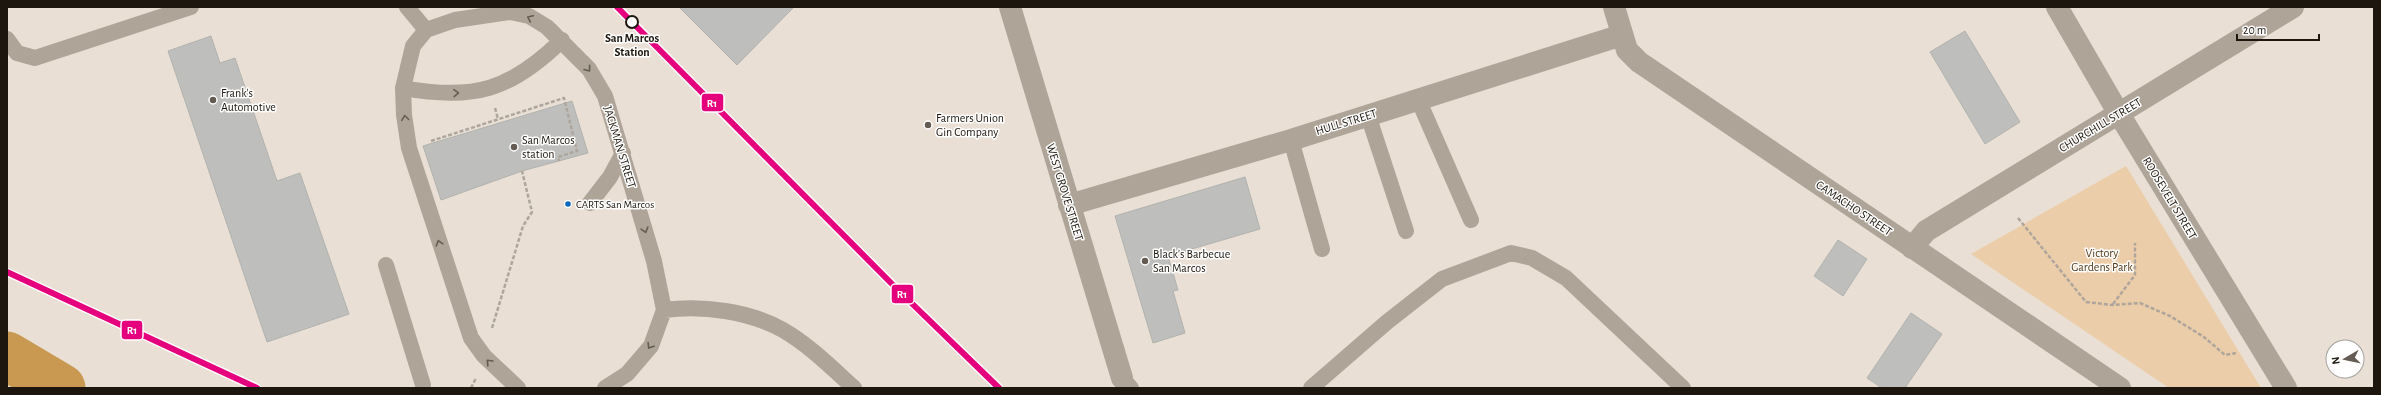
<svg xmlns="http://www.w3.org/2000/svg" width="2381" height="395" viewBox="0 0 2381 395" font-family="'Alegreya Sans',sans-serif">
<rect width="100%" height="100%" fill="#e9dfd4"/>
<!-- green -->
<path fill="#eccda9" d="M2126 166 2261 388H2169L1971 254Z"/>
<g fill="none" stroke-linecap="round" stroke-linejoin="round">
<!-- river -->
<path stroke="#c99952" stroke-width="49" d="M7 356 61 388"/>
</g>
<!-- building -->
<path fill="#bebfbc" stroke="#b1b2af" d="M679 7H794L737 65Z
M1965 31 2020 122 1985 144 1930 52Z
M211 36 220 63 235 58 277 181 300 173 349 314 267 342 168 51Z
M572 101 588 153 522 171 441 200 423 146Z
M1245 177 1260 229 1168 256 1178 290 1173 291 1185 333 1153 343 1115 216Z
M1838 240 1867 259 1843 296 1814 276Z
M1911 313 1942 334 1905 388H1882L1867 378Z"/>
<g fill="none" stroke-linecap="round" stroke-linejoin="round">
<!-- path -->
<path stroke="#aea69d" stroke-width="2.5" stroke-dasharray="4 2" stroke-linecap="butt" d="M495 108 498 119
M431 141 564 98 577 151 558 157 559 161
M2018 218 2086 302 2113 305 2140 303 2170 316 2204 337 2225 355 2236 353
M2113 304 2135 275V243
M492 328 523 226 532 212 522 171
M471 388 476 378"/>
<!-- lane -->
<path stroke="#aea498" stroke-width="16" d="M407 7 426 30
M7 39 17 53 35 58 191 7
M403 88C474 101 511 90 562 40
M1418 99 1471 220
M1368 115 1406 231
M1291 140 1322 249
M590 203 610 177 623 153
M386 265 423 385
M664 310C703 305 749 311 783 330 809 345 832 368 854 388
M1122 378 1131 388
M518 388 484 356 471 338 409 148 404 115 403 88 413 46 426 30 455 20 510 12 529 16 547 27 589 69 605 96 654 261 664 310 651 346 627 374 605 388
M1311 388 1387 322 1442 279 1511 253 1532 258 1566 278 1683 388"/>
<!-- street -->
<path stroke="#aea498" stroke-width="22" d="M1010 7 1122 378
M1614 7 1627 50 1639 62 2120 388
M2057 7 2119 114 2286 388
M1069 205 1291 140 1622 35
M1912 248 1926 231 2293 7"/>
<!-- rail -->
<path stroke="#a9a198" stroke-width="3" stroke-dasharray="6 3" stroke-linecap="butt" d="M617 7 897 289 999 388"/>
<!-- rail-1 casing -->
<g stroke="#fff" stroke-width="9">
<path id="rail-1" d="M617 7 897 289 999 388
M7 272 257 388"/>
</g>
<!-- rail-1 -->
<use href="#rail-1" stroke="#e5007d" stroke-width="6"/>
</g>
<!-- one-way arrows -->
<defs><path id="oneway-chevron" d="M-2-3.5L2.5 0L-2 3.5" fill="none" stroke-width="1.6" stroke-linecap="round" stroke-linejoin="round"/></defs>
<g stroke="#655d53">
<use href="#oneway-chevron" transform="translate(530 18) rotate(-155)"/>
<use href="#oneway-chevron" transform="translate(588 69) rotate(53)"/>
<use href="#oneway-chevron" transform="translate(456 93) rotate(-3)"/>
<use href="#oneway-chevron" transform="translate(405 118) rotate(-98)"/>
<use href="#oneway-chevron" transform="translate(645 230) rotate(74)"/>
<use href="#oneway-chevron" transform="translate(439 243) rotate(-107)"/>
<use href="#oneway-chevron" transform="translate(650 346) rotate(122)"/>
<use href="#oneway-chevron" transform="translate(489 362) rotate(-134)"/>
</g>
<!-- markers -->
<circle fill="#fff" stroke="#1c160e" stroke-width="2" cx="632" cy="22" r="6"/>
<g fill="#645c53" stroke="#fff" stroke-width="1.5">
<circle cx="213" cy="100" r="4"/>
<circle cx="928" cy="125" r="4"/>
<circle cx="514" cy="147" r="4"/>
<circle cx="1145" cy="261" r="4"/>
</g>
<circle fill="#0065bd" stroke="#fff" stroke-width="1.5" cx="568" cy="204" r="3.5"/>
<g text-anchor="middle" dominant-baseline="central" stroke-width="3" stroke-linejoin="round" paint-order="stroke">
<!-- bus labels -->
<g font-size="11" fill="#1c160e" stroke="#fff" text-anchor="start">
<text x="576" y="204">CARTS San Marcos</text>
</g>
<!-- stop labels -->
<g font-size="12" font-weight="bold" fill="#1c160e" stroke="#fff">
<text x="632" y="38">San Marcos<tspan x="632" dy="14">Station</tspan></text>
</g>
<!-- poi labels -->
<g font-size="12" fill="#1c160e" stroke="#fff" text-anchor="start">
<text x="221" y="93">Frank's<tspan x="221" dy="14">Automotive</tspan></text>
<text x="936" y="118">Farmers Union<tspan x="936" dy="14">Gin Company</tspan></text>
<text x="522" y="140">San Marcos<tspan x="522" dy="14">station</tspan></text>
<text x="1153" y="254">Black's Barbecue<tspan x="1153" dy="14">San Marcos</tspan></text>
</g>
<!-- street labels -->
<g font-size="12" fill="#1c160e" stroke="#fff">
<text transform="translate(1346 122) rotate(-17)">HULL STREET</text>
<text transform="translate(2100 125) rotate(-31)">CHURCHILL STREET</text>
<text transform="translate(620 147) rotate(73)">JACKMAN STREET</text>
<text transform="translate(1065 192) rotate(73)">WEST GROVE STREET</text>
<text transform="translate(2170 198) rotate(59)">ROOSEVELT STREET</text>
<text transform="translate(1854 208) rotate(34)">CAMACHO STREET</text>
</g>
<!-- park labels -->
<g font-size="12" fill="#543815" stroke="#fff">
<text x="2102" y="253">Victory<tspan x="2102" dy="14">Gardens Park</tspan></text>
</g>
</g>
<g stroke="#fff" stroke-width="1.5">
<rect x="701" y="93" width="23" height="19" rx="4" fill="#e5007d"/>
<rect x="891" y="284" width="23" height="20" rx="4" fill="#e5007d"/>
<rect x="121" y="320" width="22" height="20" rx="4" fill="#e5007d"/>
</g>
<g font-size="11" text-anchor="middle" font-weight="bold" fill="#fff">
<text x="712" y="107">R1</text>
<text x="902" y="298">R1</text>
<text x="132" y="334">R1</text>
</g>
<!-- border -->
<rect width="2381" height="395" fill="none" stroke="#1c160e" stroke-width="16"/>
<!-- north arrow -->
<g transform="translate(2345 359) rotate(261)"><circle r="19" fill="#ffffff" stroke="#a4a29f"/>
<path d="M0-3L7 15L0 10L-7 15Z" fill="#645c53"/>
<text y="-6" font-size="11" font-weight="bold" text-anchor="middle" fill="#1c160e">N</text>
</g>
<!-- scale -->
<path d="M2237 34v6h82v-6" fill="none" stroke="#1c160e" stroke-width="2"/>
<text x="2243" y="34" font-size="12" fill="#1c160e" stroke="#ffffff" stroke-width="3" paint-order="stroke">20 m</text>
</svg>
